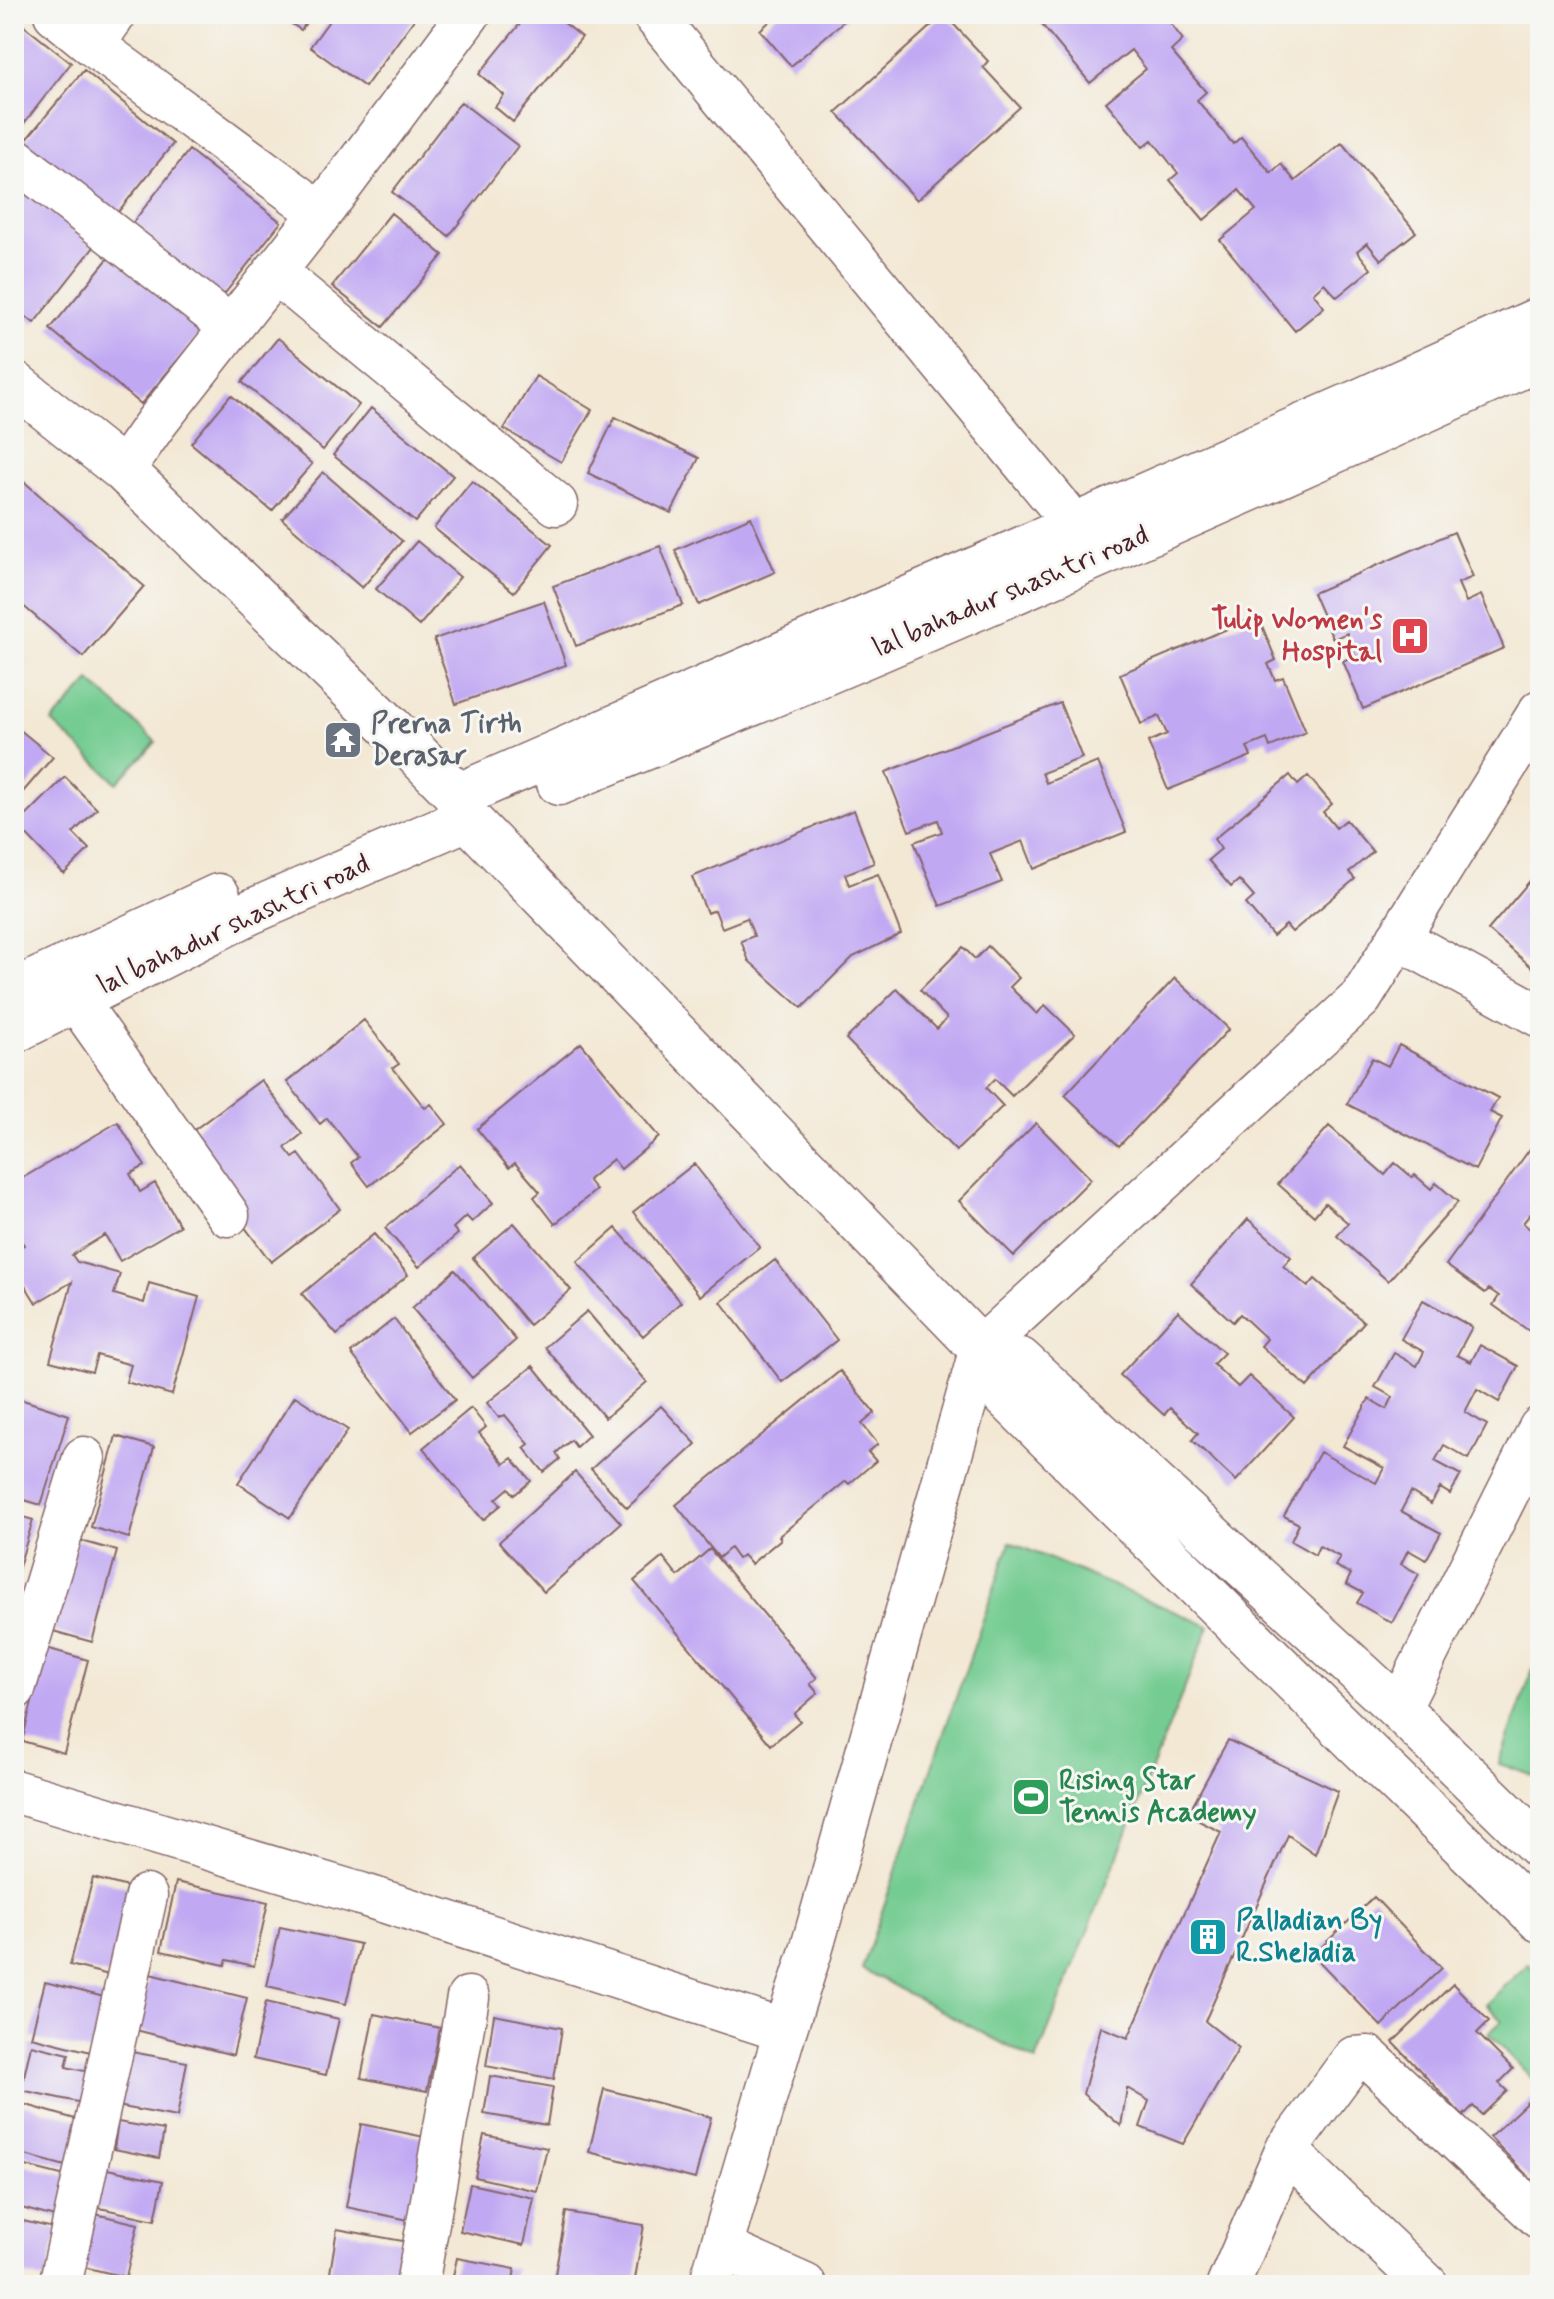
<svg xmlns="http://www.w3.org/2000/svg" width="1554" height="2299" viewBox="0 0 1554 2299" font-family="Mynerve,sans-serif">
<rect width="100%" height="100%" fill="#f6f6f2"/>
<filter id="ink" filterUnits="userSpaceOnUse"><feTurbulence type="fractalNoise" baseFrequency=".0125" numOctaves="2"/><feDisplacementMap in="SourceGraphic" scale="16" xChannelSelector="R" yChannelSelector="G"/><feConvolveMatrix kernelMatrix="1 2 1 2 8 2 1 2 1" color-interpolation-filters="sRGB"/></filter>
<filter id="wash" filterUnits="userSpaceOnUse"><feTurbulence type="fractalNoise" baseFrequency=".006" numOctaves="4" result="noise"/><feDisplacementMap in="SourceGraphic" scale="32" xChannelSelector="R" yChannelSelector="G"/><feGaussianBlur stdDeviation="1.8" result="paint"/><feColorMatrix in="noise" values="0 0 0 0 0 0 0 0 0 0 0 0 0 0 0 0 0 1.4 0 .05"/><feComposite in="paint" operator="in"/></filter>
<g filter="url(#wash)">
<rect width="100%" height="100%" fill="#f3e8d4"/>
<!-- green -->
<path fill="#74cc92" stroke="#5f765e" stroke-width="2" d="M90 681 156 742 117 783 52 722Z
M1010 1542 1209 1626 1036 2061 862 1969Z
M1533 1669 1540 1672V1778L1499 1764Z
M1528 1964 1540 1977V2087L1489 2033 1502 2021 1486 2004Z"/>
<g id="blocks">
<!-- building -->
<path fill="#c1a8f3" d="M277 14H312L301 30Z
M334 14H418L365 87 310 47Z
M528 14H553L582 37 513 122 495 107 504 95 479 74Z
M778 14H852L791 66 760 30Z
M944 14 988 61 983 67 1020 107 917 200 836 112Z
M1033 14H1175L1168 20 1183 40 1171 51 1206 92 1197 100 1233 144 1241 137 1271 173 1281 164 1295 181 1342 143 1416 232 1381 260 1367 243 1357 251 1371 269 1337 297 1324 283 1313 293 1324 307 1295 331 1220 240 1256 210 1239 190 1204 220 1170 180 1178 173 1152 140 1143 147 1106 102 1146 69 1131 50 1090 83Z
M14 18 71 63 14 136Z
M84 70 173 144 114 217 24 142Z
M461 102 518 146 449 236 392 192Z
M189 150 281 222 222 297 131 225Z
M14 183 94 247 34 323 14 307Z
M391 213 443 255 383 327 332 286Z
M111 255 202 331 141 404 50 329Z
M278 338 359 405 323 450 242 382Z
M536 376 592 410 561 462 504 429Z
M231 395 312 464 272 511 191 443Z
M371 408 453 476 415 522 333 455Z
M615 417 699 458 671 513 588 473Z
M323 472 402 541 362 588 282 519Z
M14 473 144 586 83 657 14 598Z
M472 481 552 545 514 592 434 528Z
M751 517 775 572 699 605 675 550Z
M1454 532 1473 577 1458 583 1466 602 1481 595 1504 648 1363 709 1343 661 1355 655 1347 633 1333 639 1313 593Z
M417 541 460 577 419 626 376 589Z
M660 546 683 605 576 646 553 586Z
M544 601 566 665 456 704 434 639Z
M1258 616 1276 660 1268 664 1275 680 1283 677 1306 732 1270 747 1267 739 1247 747 1251 756 1168 790 1148 742 1167 734 1159 716 1141 724 1120 674Z
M1060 703 1082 758 1042 773 1046 783 1098 762 1126 832 1034 869 1023 841 990 854 1002 882 940 906 914 842 942 832 938 820 909 831 886 772Z
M14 725 53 757 16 800 14 798Z
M1290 775 1298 785 1308 776 1332 804 1323 812 1336 828 1346 820 1373 852 1349 872 1355 879 1292 932 1286 925 1273 936 1246 904 1254 897 1239 880 1231 887 1208 860 1221 849 1214 839Z
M65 777 97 809 73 833 89 849 64 874 17 825Z
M854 810 874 863 845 874 849 885 878 874 901 934 853 957 802 1008 749 961 741 941 754 936 747 918 722 928 715 910 707 913 692 877Z
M1540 869V974L1488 930Z
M988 946 1019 978 1010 987 1037 1014 1045 1005 1075 1034 1012 1096 995 1079 986 1088 1003 1106 956 1151 846 1039 897 989 937 1029 947 1018 920 990 963 947 975 959Z
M1175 978 1229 1029 1119 1146 1065 1095Z
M364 1020 399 1064 393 1068 425 1108 431 1104 447 1124 369 1186 351 1163 358 1157 327 1118 320 1124 287 1082Z
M581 1043 659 1137 621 1169 613 1159 588 1180 596 1190 555 1224 534 1197 540 1192 515 1163 509 1168 477 1129Z
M1399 1045 1498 1098 1490 1112 1502 1118 1475 1170 1347 1104 1372 1058 1388 1066Z
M261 1080 302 1134 285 1148 293 1158 299 1154 340 1209 271 1262 235 1214 186 1136Z
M118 1122 145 1166 130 1174 140 1192 155 1183 180 1226 120 1261 105 1235 72 1255 77 1262 120 1274 114 1294 144 1303 149 1283 199 1297 172 1395 126 1382 131 1365 97 1355 92 1372 50 1361 72 1282 36 1303 14 1267V1251L24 1245 14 1231V1183Z
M1036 1123 1091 1179 1014 1256 959 1201Z
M1329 1126 1385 1175 1395 1163 1412 1177 1415 1175 1431 1189 1436 1183 1458 1202 1388 1281 1337 1236 1348 1223 1325 1203 1314 1216 1278 1184Z
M1540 1135V1211L1536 1207 1523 1223 1540 1238V1317L1529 1331 1493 1305 1499 1296 1489 1289 1485 1293 1446 1265Z
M460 1164 493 1203 472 1222 466 1216 453 1228 458 1234 419 1267 385 1228Z
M694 1164 760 1247 700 1296 633 1212Z
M1248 1219 1291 1257 1283 1266 1308 1287 1315 1279 1364 1322 1307 1387 1261 1346 1267 1339 1240 1314 1233 1322 1191 1284Z
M514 1223 571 1290 529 1325 473 1258Z
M616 1228 681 1302 643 1336 577 1262Z
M374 1234 408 1275 337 1335 302 1294Z
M775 1260 837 1340 782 1382 721 1302Z
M455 1270 516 1340 472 1378 412 1308Z
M1423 1300 1472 1327 1457 1355 1471 1362 1480 1345 1518 1366 1499 1402 1477 1389 1465 1412 1487 1425 1469 1459 1444 1445 1435 1461 1461 1475 1450 1494 1440 1488 1431 1504 1411 1492 1401 1511 1441 1533 1426 1560 1408 1550 1401 1564 1419 1574 1392 1623 1357 1603 1363 1593 1346 1584 1351 1574 1335 1566 1340 1557 1319 1546 1315 1555 1291 1541 1299 1524 1284 1516 1320 1452 1376 1483 1384 1468 1343 1446 1369 1399 1387 1409 1393 1397 1375 1387 1394 1353 1417 1366 1424 1352 1401 1339Z
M587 1311 647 1382 605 1418 545 1347Z
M1178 1311 1224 1353 1213 1364 1238 1387 1249 1376 1294 1417 1236 1481 1192 1440 1198 1433 1170 1408 1164 1415 1120 1375Z
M394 1319 455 1400 412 1432 351 1353Z
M533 1366 589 1435 576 1447 571 1440 556 1453 560 1459 544 1472 524 1448 529 1444 505 1415 499 1418 487 1403Z
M840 1371 875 1413 862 1424 878 1444 868 1452 876 1461 849 1484 846 1481 779 1536 781 1539 751 1564 743 1555 738 1559 730 1548 719 1558 676 1505Z
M295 1396 348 1430 290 1518 238 1483Z
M20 1399 69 1415 41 1505 14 1497V1418Z
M661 1406 696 1444 627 1508 591 1469Z
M471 1408 486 1427 479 1433 504 1464 512 1458 531 1481 514 1495 509 1488 496 1499 501 1505 483 1520 423 1448Z
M116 1436 154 1447 129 1538 91 1527Z
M575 1472 621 1523 544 1592 499 1542Z
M14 1514 33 1520 15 1580 14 1579Z
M78 1540 117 1551 92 1642 53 1631Z
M710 1549 817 1678 810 1684 818 1693 794 1714 800 1721 771 1745 634 1581 663 1557 678 1576Z
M46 1648 88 1660 64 1753 22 1741Z
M1228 1740 1338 1791 1315 1854 1288 1835 1205 2021 1239 2048 1183 2144 1140 2127 1149 2101 1127 2088 1121 2126 1083 2094 1101 2027 1128 2038 1221 1832 1187 1815Z
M93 1878 139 1890 109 1975 70 1965Z
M176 1882 268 1902 254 1966 227 1960 225 1965 161 1951Z
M1374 1897 1442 1968 1381 2026 1313 1955Z
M280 1927 360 1944 346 2004 267 1986Z
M150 1974 247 1998 233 2055 136 2030Z
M45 1982 112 1999 99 2054 31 2037Z
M1453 1984 1489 2021 1477 2033 1513 2069 1499 2083 1507 2091 1482 2115 1473 2106 1463 2116 1393 2042Z
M266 2002 339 2019 326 2075 253 2059Z
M374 2014 440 2028 427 2091 361 2078Z
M494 2015 562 2028 554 2079 486 2066Z
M31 2045 69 2054 66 2067 98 2074 92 2105 21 2090Z
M126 2051 187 2062 177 2117 117 2106Z
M490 2076 553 2087 547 2125 484 2114Z
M604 2089 711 2117 695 2179 589 2152Z
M1538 2092 1540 2094V2189L1490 2137Z
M23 2104 82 2121 69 2167 14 2152V2136Z
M118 2122 164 2130 159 2158 114 2149Z
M361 2124 439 2140 423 2223 346 2207Z
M484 2135 547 2148 537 2191 475 2177Z
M14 2163 73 2178 62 2219 14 2206Z
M103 2168 163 2181 155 2220 95 2207Z
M470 2184 534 2198 524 2245 460 2231Z
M87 2212 138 2224 126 2277 75 2265Z
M566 2212 644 2225 634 2285H553Z
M14 2219 58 2229 46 2280 14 2273Z
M337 2229 419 2244 411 2285H393L330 2273Z
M457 2258 515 2269 512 2285H451Z"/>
</g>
</g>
<g filter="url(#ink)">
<use href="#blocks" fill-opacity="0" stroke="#856566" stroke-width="2"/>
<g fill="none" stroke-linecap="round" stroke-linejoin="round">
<!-- street casing -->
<g stroke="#856566" stroke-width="45">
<path id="street" d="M55 14 93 45 321 213
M653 14 1075 525
M93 45 115 14
M14 158 231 327
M275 272 556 504
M123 470 156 423 321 213 469 14
M1398 938 1540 1016
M76 1000 228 1215
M14 1689 84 1458
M1399 1709 1540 1428
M14 1791 361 1894 785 2031
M1286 2150 1427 2285
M722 2248 805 2285
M60 2285 146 1896
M417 2285 468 1998
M710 2285 785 2031 811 1951 981 1348 1361 998 1540 711
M1228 2285 1286 2150 1354 2058 1368 2057 1540 2218"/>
</g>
<!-- secondary casing -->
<g stroke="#856566" stroke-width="47">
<path id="secondary" d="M14 383 123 470 390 727 457 795
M559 783C889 649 1216 506 1540 358
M462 794 1360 401 1540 319
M471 822 991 1359 994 1385 1359 1745 1540 1920
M14 991 218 896
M14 1031 248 913 456 823
M991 1359 1020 1360 1399 1709 1540 1847"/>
</g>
<!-- street -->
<use href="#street" stroke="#fff" stroke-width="42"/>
<!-- secondary -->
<use href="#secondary" stroke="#fff" stroke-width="44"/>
</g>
</g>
<!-- icons -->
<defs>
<g id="hospital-square" transform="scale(2)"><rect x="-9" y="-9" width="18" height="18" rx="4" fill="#e0444e" stroke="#f6f6f2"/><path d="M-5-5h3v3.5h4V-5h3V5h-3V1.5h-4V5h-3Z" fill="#fff"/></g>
<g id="temple-square" transform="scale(2)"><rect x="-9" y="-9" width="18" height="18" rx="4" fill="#6b7280" stroke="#f6f6f2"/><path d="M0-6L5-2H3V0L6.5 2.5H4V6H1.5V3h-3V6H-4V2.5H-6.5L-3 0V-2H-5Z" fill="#fff"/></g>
<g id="stadium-square" transform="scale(2)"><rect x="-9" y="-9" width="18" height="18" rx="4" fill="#2e9e5b" stroke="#f6f6f2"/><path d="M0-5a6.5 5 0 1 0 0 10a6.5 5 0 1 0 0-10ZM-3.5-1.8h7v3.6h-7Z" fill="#fff"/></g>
<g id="building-square" transform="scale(2)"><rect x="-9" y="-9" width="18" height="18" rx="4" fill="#0f9aa8" stroke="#f6f6f2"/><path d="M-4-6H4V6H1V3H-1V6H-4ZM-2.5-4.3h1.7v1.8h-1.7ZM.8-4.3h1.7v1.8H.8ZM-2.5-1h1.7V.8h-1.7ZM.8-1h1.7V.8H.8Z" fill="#fff"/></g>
</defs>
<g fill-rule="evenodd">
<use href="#hospital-square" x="1410" y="636"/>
<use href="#temple-square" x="343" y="740"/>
<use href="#stadium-square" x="1031" y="1797"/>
<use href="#building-square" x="1208" y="1937"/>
</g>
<g text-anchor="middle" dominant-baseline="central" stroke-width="6" stroke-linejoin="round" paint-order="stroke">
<!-- street labels -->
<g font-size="28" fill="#4a1f2b" stroke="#f6f6f2">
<text transform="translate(1011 592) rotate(-23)">lal bahadur shashtri road</text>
<text transform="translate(234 925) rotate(-25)">lal bahadur shashtri road</text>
</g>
<!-- health labels -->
<g font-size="28" font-weight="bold" fill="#be3a42" stroke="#f6f6f2" text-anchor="end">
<text x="1382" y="620">Tulip Women's<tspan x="1382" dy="32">Hospital</tspan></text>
</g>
<!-- worship labels -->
<g font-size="28" font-weight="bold" fill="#5b616d" stroke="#f6f6f2" text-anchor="start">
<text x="371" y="724">Prerna Tirth<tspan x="371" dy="32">Derasar</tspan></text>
</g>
<!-- leisure labels -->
<g font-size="28" font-weight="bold" fill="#27864d" stroke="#f6f6f2" text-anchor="start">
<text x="1059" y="1781">Rising Star<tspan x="1059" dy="32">Tennis Academy</tspan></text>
</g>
<!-- culture labels -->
<g font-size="28" font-weight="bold" fill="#0d838f" stroke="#f6f6f2" text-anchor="start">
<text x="1236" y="1921">Palladian By<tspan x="1236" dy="32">R.Sheladia</tspan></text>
</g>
</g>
<!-- margin -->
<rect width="1554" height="2299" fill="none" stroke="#f6f6f2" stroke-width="48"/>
</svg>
